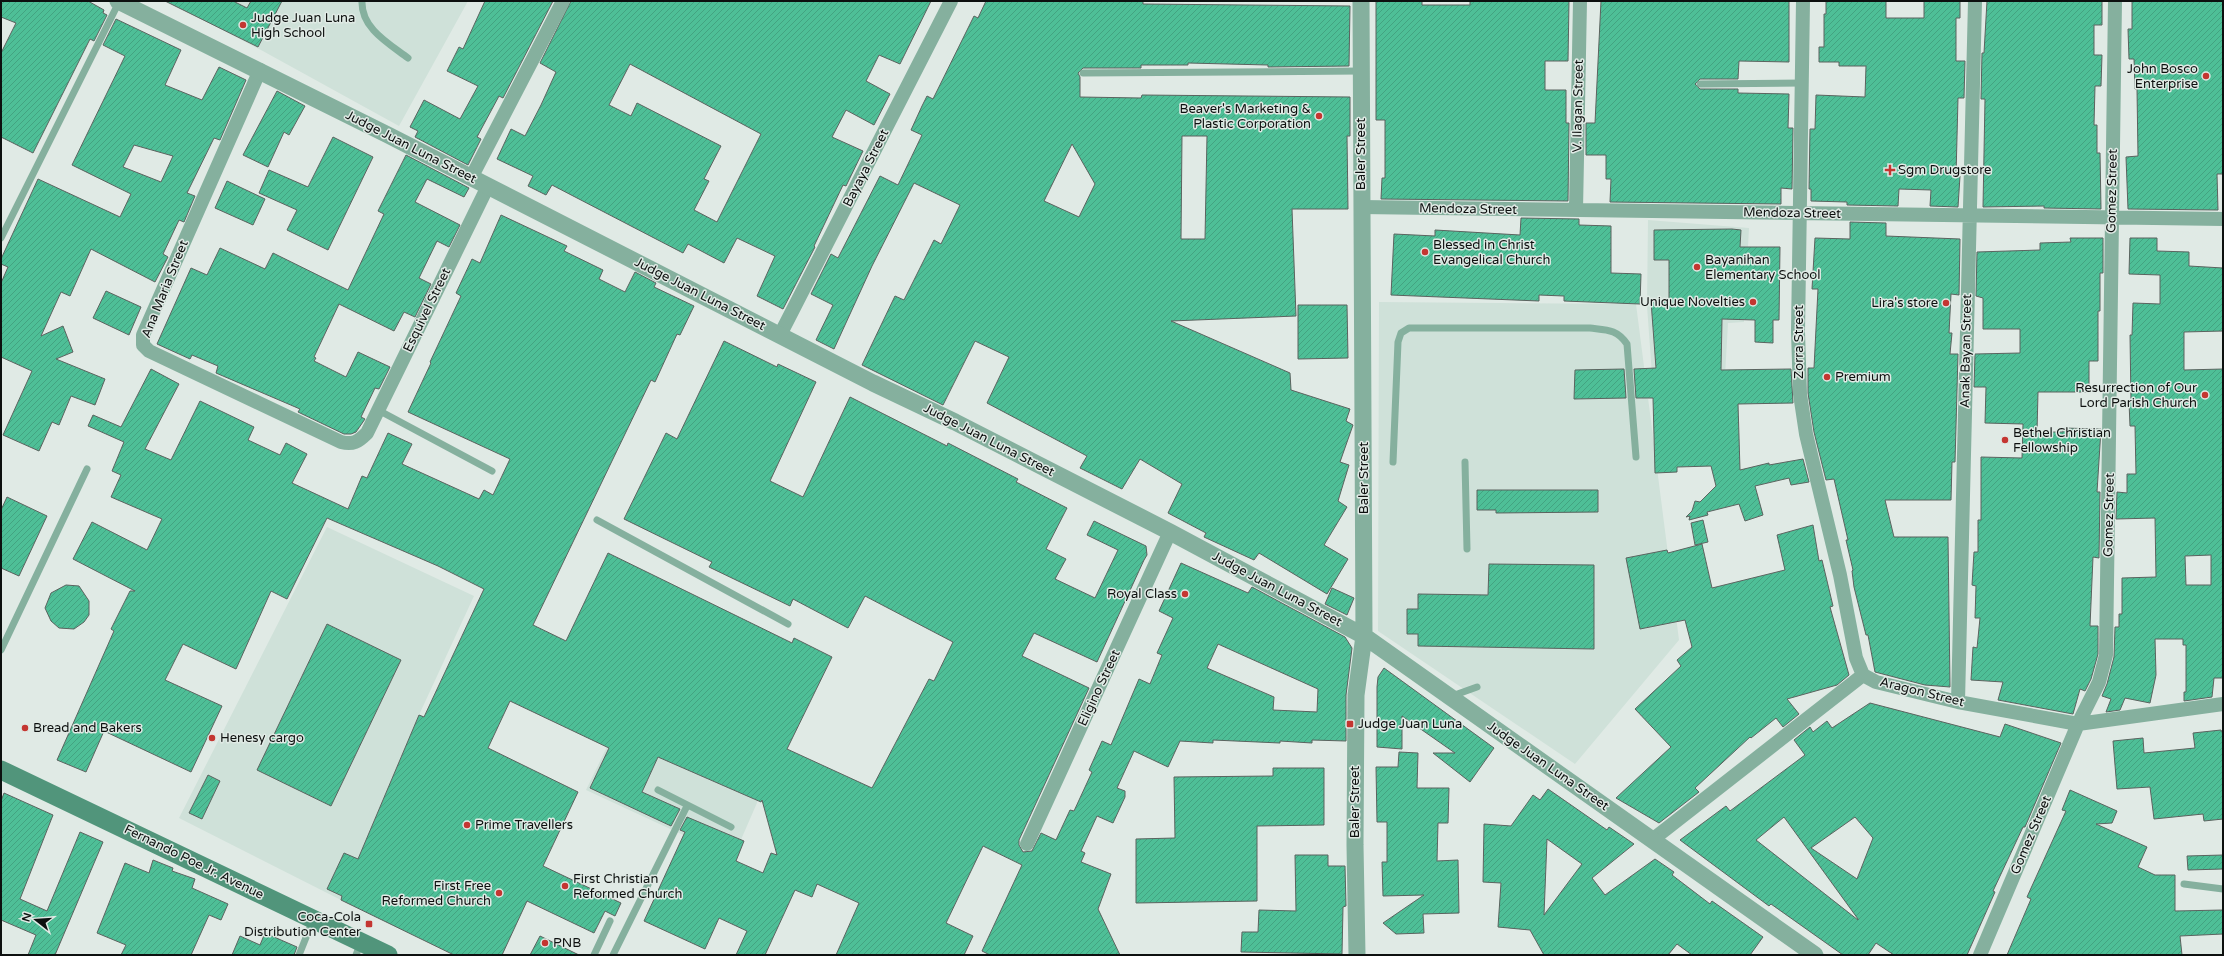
<svg xmlns="http://www.w3.org/2000/svg" width="2224" height="956" viewBox="0 0 2224 956" font-family="'Varela Round',sans-serif">
<defs>
<pattern id="building-hatch" width="6" height="6" patternUnits="userSpaceOnUse"><rect width="6" height="6" fill="#4ebf97"/><path d="M-1 1l2-2M0 6l6-6M5 7l2-2" fill="none" stroke="#43a381"/></pattern>
</defs>
<rect width="100%" height="100%" fill="#e0eae5"/>
<!-- built -->
<path fill="#cfe1d9" d="M166 1H468L399 126 261 50Z
M1648 220 1749 228 1744 322 1728 323 1725 376 1652 375 1647 306Z
M1379 302 1636 304 1679 640 1575 764 1378 631Z
M327 527 474 596 419 715 341 900 179 818Z
M641 677 783 743 733 858 586 790Z"/>
<!-- building -->
<path fill="url(#building-hatch)" stroke="#5b635f" fill-rule="evenodd" d="M1 1H88L104 10 103 13 107 15 94 41 90 39 33 153 1 137V53L16 23 1 17Z
M165 1H233L247 8 251 1H282L258 47Z
M485 1H553L503 98 499 96 477 137 481 139 468 165 415 137 418 131 410 127 424 100 460 119 478 86 447 71 459 47 463 49Z
M571 1H931L900 64 879 55 866 81 890 94 874 125 846 110 832 137 863 151 846 186 843 185 814 246 815 247 783 309 757 296 775 256 737 238 724 263 688 244 683 253 552 185 546 195 528 186 533 176 497 159 511 129 525 136 541 105 556 72 540 63ZM630 64 761 134 717 222 694 210 709 181 704 179 721 146 637 103 631 116 609 105Z
M986 1H1143V4L1350 6 1349 66 1268 67V65L1188 63V65H1141V68H1083L1078 73 1080 77V97L1141 98 1142 95 1350 97V136H1347L1348 209H1292L1296 316 1171 321 1290 373 1291 390 1350 409 1346 421 1353 425 1340 462 1349 465 1338 501 1347 507 1324 545 1348 559 1327 594 1259 553 1254 560 1204 537 1206 533 1168 513 1182 484 1140 459 1122 489 1080 468 1087 456 987 403 1009 357 975 341 943 405 862 365 895 296 904 300 934 240 941 244 960 205 914 183 872 266 834 349 816 340 833 305 811 294 831 254 838 258 880 176 898 185 922 135 911 130 922 106 927 96 933 99 974 16 978 18ZM1182 136H1207L1205 239H1181ZM1072 144 1095 184 1079 217 1044 201Z
M1376 1H1422V5H1470V1H1569L1568 61H1545V90H1566V123H1569L1568 201 1381 199 1382 178H1385V120H1376Z
M1601 1H1789V62L1739 61 1738 79H1700L1695 84 1700 89H1738V93L1789 94 1788 128H1793L1792 189 1781 188V204L1610 202 1611 179H1606V155H1586V123H1595Z
M1826 1H1886V18H1924V1H1960V18H1956V61H1965L1964 98H1958L1956 176H1960L1958 207 1930 206 1931 190 1899 189 1898 206 1847 205V202L1811 201V189H1809L1810 129H1815L1816 95 1865 97 1866 66H1839V62H1819V47H1824V14H1826Z
M1987 1H2102V25H2094V55H2102L2101 86H2095L2094 125H2097V153H2100L2101 209 2044 208V206L1983 207 1985 99H1981L1982 53H1984Z
M2132 1H2223V174H2217L2218 210 2128 209 2126 157 2138 156 2137 89H2135L2134 59H2129L2128 29H2132Z
M116 19 181 50 165 85 202 100 219 67 246 80 220 140 214 138 187 193 195 196 184 222 179 220 163 254 168 257 155 282 91 249 70 296 61 292 41 336 63 326 73 352 56 359 105 379 95 405 71 396 59 425 52 422 39 451 3 435 32 371 1 357V283L8 267 1 264V259L38 179 120 217 131 194 72 165 125 56 103 45ZM134 145 173 156 161 182 123 167Z
M277 91 305 106 289 135 284 132 268 167 243 155Z
M333 137 373 157 328 250 287 230 297 210 259 193 269 170 308 187Z
M406 155 469 188 464 197 427 179 415 202 460 225 449 247 437 241 419 278 431 284 415 317 404 312 394 331 339 304 314 357 316 358 314 361 346 377 358 352 390 367 379 389 375 388 361 417 365 419 356 432 351 434H344L298 412 300 409 216 373 218 366 192 355 190 359 157 344 191 268 207 275 220 248 265 269 273 253 348 290 384 214 378 211Z
M227 181 265 199 253 225 215 208Z
M501 215 567 246 564 251 603 270 599 279 625 292 635 272 656 283 654 287 694 306 680 335 677 334 655 382 651 380 533 625 566 641 608 553 792 643 794 638 832 657 787 749 872 788 929 679 934 681 953 642 865 596 848 628 793 599 790 606 709 567 712 562 624 519 666 433 677 439 724 341 777 367 778 364 816 382 770 481 803 497 850 397 947 446 948 443 1018 479 1016 482 1067 508 1046 549 1066 559 1055 579 1095 598 1118 550 1087 535 1094 521 1146 546 1147 555 1144 560 1097 662 1034 633 1022 656 1089 688 1019 840V845L1023 852 1032 851 1041 833 1056 840 1070 810 1074 811 1092 772 1089 770 1102 741 1111 745 1139 679 1150 684 1162 655 1157 653 1173 618 1159 611 1181 563 1248 593 1252 587 1345 637 1352 648 1346 695V741L1312 740V743L1280 741V743L1213 740V743L1180 741 1168 767 1134 751 1117 788 1125 791V797L1113 823 1097 816 1081 851 1085 853 1081 862 1111 874 1098 909 1120 955H990L982 951 1022 865 983 846 946 923 973 936 964 955H836L859 903 817 884 812 897 795 890 765 955H736L747 931 719 918 705 949 644 921 685 832 680 830 687 817 744 841 736 861 763 873 771 853 777 855 762 800 761 802 658 757 642 792 680 809 671 826 590 788 609 748 510 701 488 748 578 792 543 866 621 903 615 916 605 911 594 933 527 901 502 955H454L341 900 342 896 327 889 344 853 358 859 419 715 424 717 484 589 438 566 327 518 287 599 271 591 236 669 183 644 165 680 222 706 191 772 104 731 86 772 57 760 114 631 111 629 130 591H135L73 559 92 522 147 550 162 519 111 497 121 475 112 471 124 442 88 426 93 415 121 427 151 369 179 384 145 449 171 460 200 401 254 427 248 440 280 455 286 443 307 454 292 483 348 509 362 476 367 478 388 433 412 444 402 464 479 499 484 490 493 495 510 459 408 412 431 363 430 362 461 296 456 293 472 259 480 263ZM1218 644 1318 689 1317 712 1273 710 1274 697 1207 668Z
M1521 218 1579 219V225L1611 226V273L1641 274 1640 304 1564 301V296L1539 295V301L1391 295 1394 234 1435 236V230L1520 235Z
M1850 222 1886 223V236L1960 239 1959 295 1951 294 1949 333H1952L1950 354H1958L1955 462H1952L1951 500H1885L1894 537H1948L1950 687 1925 685 1875 672 1868 635H1866L1854 587 1852 571 1853 570 1846 540H1848L1834 479 1826 480 1814 432 1808 393V368H1814L1818 289H1812L1815 238 1850 239Z
M1732 229 1741 230 1740 247H1780L1779 320H1773V343L1755 342V320L1722 319 1721 370 1791 369 1793 403 1738 404 1740 470 1769 463V465L1803 459 1809 482 1791 485 1789 478 1755 486 1763 515 1745 521 1739 504 1707 512 1708 515 1689 520 1690 516 1686 517 1692 511 1695 501 1700 502 1716 486 1711 466 1677 467V472L1655 473 1653 398H1636L1634 369 1656 368 1651 301 1669 300V260H1654V230Z
M2070 238H2103V273H2100V311H2098V361H2089V392H2038L2037 432H2063V428L2101 429 2097 492H2100L2099 558 2093 557 2090 626H2098V654L2091 679 2085 691 2080 689 2073 714 1998 700 2003 682 1971 680 1973 647 1977 648 1980 618H1975L1976 586 1972 585 1974 552H1978V520H1981V457L2022 458 2023 424 1985 423 1986 387H1974L1975 354 2020 353V329H1983V298L1976 296 1977 252 2040 250V243L2071 242Z
M2130 238H2157V251L2189 252V266L2223 268V331L2184 332V370L2223 369V678H2214L2212 697 2184 701V692H2186V645H2183V639H2155L2156 675 2150 703 2125 698 2120 710 2106 712 2111 699 2102 696 2107 684 2114 657 2115 627H2119V614H2122V578L2156 577 2155 518 2116 519 2117 492 2127 493V474H2136L2135 426H2130L2129 402H2131L2130 335H2132L2133 303 2160 304V275L2129 274ZM2211 555V585H2186L2185 556Z
M106 291 141 307 129 335 93 318Z
M1298 305H1347L1348 358 1298 359Z
M1624 369 1626 398 1574 399 1575 370Z
M1477 490H1598V512L1496 513V510H1477Z
M7 497 47 516 19 576 1 568V510Z
M1703 520 1708 542 1695 545 1691 523Z
M1813 525 1819 561 1822 560 1833 606 1830 607 1849 675 1837 685 1787 699 1799 714 1783 727 1776 718 1751 738 1750 737 1695 788 1699 792 1659 823 1616 798 1671 747 1635 709 1681 666 1677 660 1692 647 1685 620 1640 629 1626 558 1667 550 1668 553 1702 544 1712 588 1785 570 1777 535Z
M1489 564 1594 565V649L1418 646V634H1407V609H1418V594L1488 595Z
M66 585 79 586 89 601V615L84 622 74 629 59 628 51 621 45 608 51 593Z
M1332 588 1354 598 1347 615 1325 604Z
M327 624 401 660 331 806 257 770Z
M1384 668 1494 748 1470 782 1433 753H1455L1402 716V749L1377 747V687L1378 677Z
M1870 703 2000 737 2005 724 2061 743 2025 827H2023L1993 891 1995 892 1967 955H1894L1876 943 1868 955H1843L1771 904 1769 906 1680 840 1726 806 1730 811 1805 755 1794 740 1810 727 1813 732 1827 721 1832 728ZM1784 817 1858 919V920L1756 840ZM1855 817 1873 838 1857 879 1811 848Z
M2221 730 2223 734V819L2204 821 2203 814 2154 819 2150 787 2117 789 2113 741 2143 738 2144 753 2195 748 2193 733Z
M1399 752 1418 753 1417 788H1449L1448 823H1438L1437 861 1458 860 1459 913 1423 914 1424 933 1396 934 1383 923 1424 895 1383 896 1382 862H1387V822H1377L1376 767H1398Z
M1273 768H1324V825L1257 826V901L1136 903V839L1175 838 1174 777 1273 776Z
M208 775 220 781 202 819 189 813Z
M1548 789 1607 830 1609 827 1634 844 1592 878 1605 895 1655 859 1674 872 1672 875 1710 904 1712 901 1763 937 1750 955H1692L1677 944 1668 955H1544L1530 930 1498 927 1501 883 1483 882 1484 824 1511 826 1533 795 1540 800ZM1547 839 1582 864 1544 915Z
M2070 790 2117 811 2112 823 2096 824 2147 847 2138 867 2155 875H2175V911L2223 910V934L2180 936 2182 955H2007L2031 899 2027 897 2066 811 2062 810Z
M4 793 53 815 20 899 47 911 80 832 103 842 55 955H28L36 935 1 920V801Z
M1295 855H1328V866H1345L1346 906 1343 907 1342 954 1241 952 1242 932H1258L1259 910 1296 911Z
M2223 855V869L2188 870 2187 856Z
M153 860 173 868 172 871 195 879 192 888 228 904 221 920 209 915 191 955H121L126 945 97 933 125 863 149 873Z
M265 933 297 947 294 955H232L240 936 260 945Z
M540 936 579 955H530Z"/>
<g fill="none" stroke-linecap="round" stroke-linejoin="round">
<!-- service -->
<path stroke="#85b09e" stroke-width="7" d="M362 1C361 28 388 43 408 58
M1083 73 1361 71
M1700 84 1803 83
M1 238 119 2
M378 410 492 471
M1393 462 1398 342 1401 333 1409 328H1590C1607 330 1617 329 1627 344L1636 457
M1465 462 1467 549
M597 520 788 624
M1 650 87 469
M1452 696 1477 687
M658 790 731 827
M2184 884 2223 889
M299 955 313 920
M356 955 361 942
M594 955 610 921
M613 955 687 806"/>
<!-- minor -->
<path stroke="#85b09e" stroke-width="14" d="M1803 1 1798 332 1800 394 1806 434 1840 575 1856 658 1863 675
M260 70 143 335V345L149 351 341 442C353 445 358 442 367 433L488 186
M471 178 563 1
M1361 207 2223 219
M1576 210 1580 1
M780 335 951 1
M1958 702 1975 1
M1652 840 1863 675 1876 682 1958 702 2078 724 2223 704
M1027 844 1170 532
M1980 955 2078 724 2099 682 2106 655 2115 1"/>
<!-- tertiary -->
<path stroke="#85b09e" stroke-width="17" d="M118 1 388 135 873 383 955 422 1170 532 1364 636 1815 955
M1357 955 1355 845 1356 695 1364 636 1361 1"/>
<!-- secondary -->
<path stroke="#51957b" stroke-width="19" d="M1 770 388 955"/>
</g>
<!-- markers -->
<g fill="#c43631" stroke="#e0eae5" stroke-width="1.5">
<circle cx="243" cy="25" r="4"/>
<circle cx="2206" cy="76" r="4"/>
<circle cx="1319" cy="116" r="4"/>
<path d="M1888 164h4v4h4v4h-4v4h-4v-4h-4v-4h4z"/>
<circle cx="1425" cy="252" r="4"/>
<circle cx="1697" cy="267" r="4"/>
<circle cx="1753" cy="302" r="4"/>
<circle cx="1946" cy="303" r="4"/>
<circle cx="1827" cy="377" r="4"/>
<circle cx="2205" cy="395" r="4"/>
<circle cx="2005" cy="440" r="4"/>
<circle cx="1185" cy="594" r="4"/>
<rect x="1346" y="720" width="8" height="8" rx="2"/>
<circle cx="25" cy="728" r="4"/>
<circle cx="212" cy="738" r="4"/>
<circle cx="467" cy="825" r="4"/>
<circle cx="565" cy="886" r="4"/>
<circle cx="499" cy="893" r="4"/>
<rect x="365" y="920" width="8" height="8" rx="2"/>
<circle cx="545" cy="943" r="4"/>
</g>
<g text-anchor="middle" dominant-baseline="central" stroke-width="3" stroke-linejoin="round" paint-order="stroke">
<!-- poi labels -->
<g font-size="13" fill="#0d100f" stroke="#e0eae5" text-anchor="start">
<text x="251" y="18">Judge Juan Luna<tspan x="251" dy="15">High School</tspan></text>
<text x="2198" y="69" text-anchor="end">John Bosco<tspan x="2198" dy="15">Enterprise</tspan></text>
<text x="1311" y="109" text-anchor="end">Beaver's Marketing &amp;<tspan x="1311" dy="15">Plastic Corporation</tspan></text>
<text x="1898" y="170">Sgm Drugstore</text>
<text x="1433" y="245">Blessed in Christ<tspan x="1433" dy="15">Evangelical Church</tspan></text>
<text x="1705" y="260">Bayanihan<tspan x="1705" dy="15">Elementary School</tspan></text>
<text x="1745" y="302" text-anchor="end">Unique Novelties</text>
<text x="1938" y="303" text-anchor="end">Lira's store</text>
<text x="1835" y="377">Premium</text>
<text x="2197" y="388" text-anchor="end">Resurrection of Our<tspan x="2197" dy="15">Lord Parish Church</tspan></text>
<text x="2013" y="433">Bethel Christian<tspan x="2013" dy="15">Fellowship</tspan></text>
<text x="1177" y="594" text-anchor="end">Royal Class</text>
<text x="1358" y="724">Judge Juan Luna</text>
<text x="33" y="728">Bread and Bakers</text>
<text x="220" y="738">Henesy cargo</text>
<text x="475" y="825">Prime Travellers</text>
<text x="573" y="879">First Christian<tspan x="573" dy="15">Reformed Church</tspan></text>
<text x="491" y="886" text-anchor="end">First Free<tspan x="491" dy="15">Reformed Church</tspan></text>
<text x="361" y="917" text-anchor="end">Coca-Cola<tspan x="361" dy="15">Distribution Center</tspan></text>
<text x="553" y="943">PNB</text>
</g>
<!-- street labels -->
<g font-size="13" fill="#0d100f" stroke="#e0eae5">
<text transform="translate(1578 106) rotate(-89)">V. Ilagan Street</text>
<text transform="translate(411 147) rotate(27)">Judge Juan Luna Street</text>
<text transform="translate(1361 154) rotate(-90)">Baler Street</text>
<text transform="translate(866 168) rotate(-63)">Bayaya Street</text>
<text transform="translate(2112 191) rotate(-89)">Gomez Street</text>
<text transform="translate(1468 209) rotate(1)">Mendoza Street</text>
<text transform="translate(1792 213) rotate(1)">Mendoza Street</text>
<text transform="translate(165 289) rotate(-68)">Ana Maria Street</text>
<text transform="translate(700 294) rotate(27)">Judge Juan Luna Street</text>
<text transform="translate(427 310) rotate(-64)">Esquivel Street</text>
<text transform="translate(1799 342) rotate(-90)">Zorra Street</text>
<text transform="translate(1966 351) rotate(-89)">Anak Bayan Street</text>
<text transform="translate(989 440) rotate(27)">Judge Juan Luna Street</text>
<text transform="translate(1364 478) rotate(-90)">Baler Street</text>
<text transform="translate(2109 515) rotate(-89)">Gomez Street</text>
<text transform="translate(1277 589) rotate(28)">Judge Juan Luna Street</text>
<text transform="translate(1099 688) rotate(-65)">Eligino Street</text>
<text transform="translate(1922 692) rotate(14)">Aragon Street</text>
<text transform="translate(1548 766) rotate(35)">Judge Juan Luna Street</text>
<text transform="translate(1355 802) rotate(-90)">Baler Street</text>
<text transform="translate(2031 835) rotate(-67)">Gomez Street</text>
<text transform="translate(194 862) rotate(26)">Fernando Poe Jr. Avenue</text>
</g>
</g>
<!-- border -->
<rect width="2224" height="956" fill="none" stroke="#0d100f" stroke-width="4"/>
<!-- north arrow -->
<g transform="translate(36 920) rotate(287)" stroke="#e0eae5" stroke-width="3" paint-order="stroke">
<path d="M0-3L7 15L0 10L-7 15Z" fill="#0d100f"/>
<text y="-6" font-size="11" font-weight="bold" text-anchor="middle" fill="#0d100f">N</text>
</g>
</svg>
